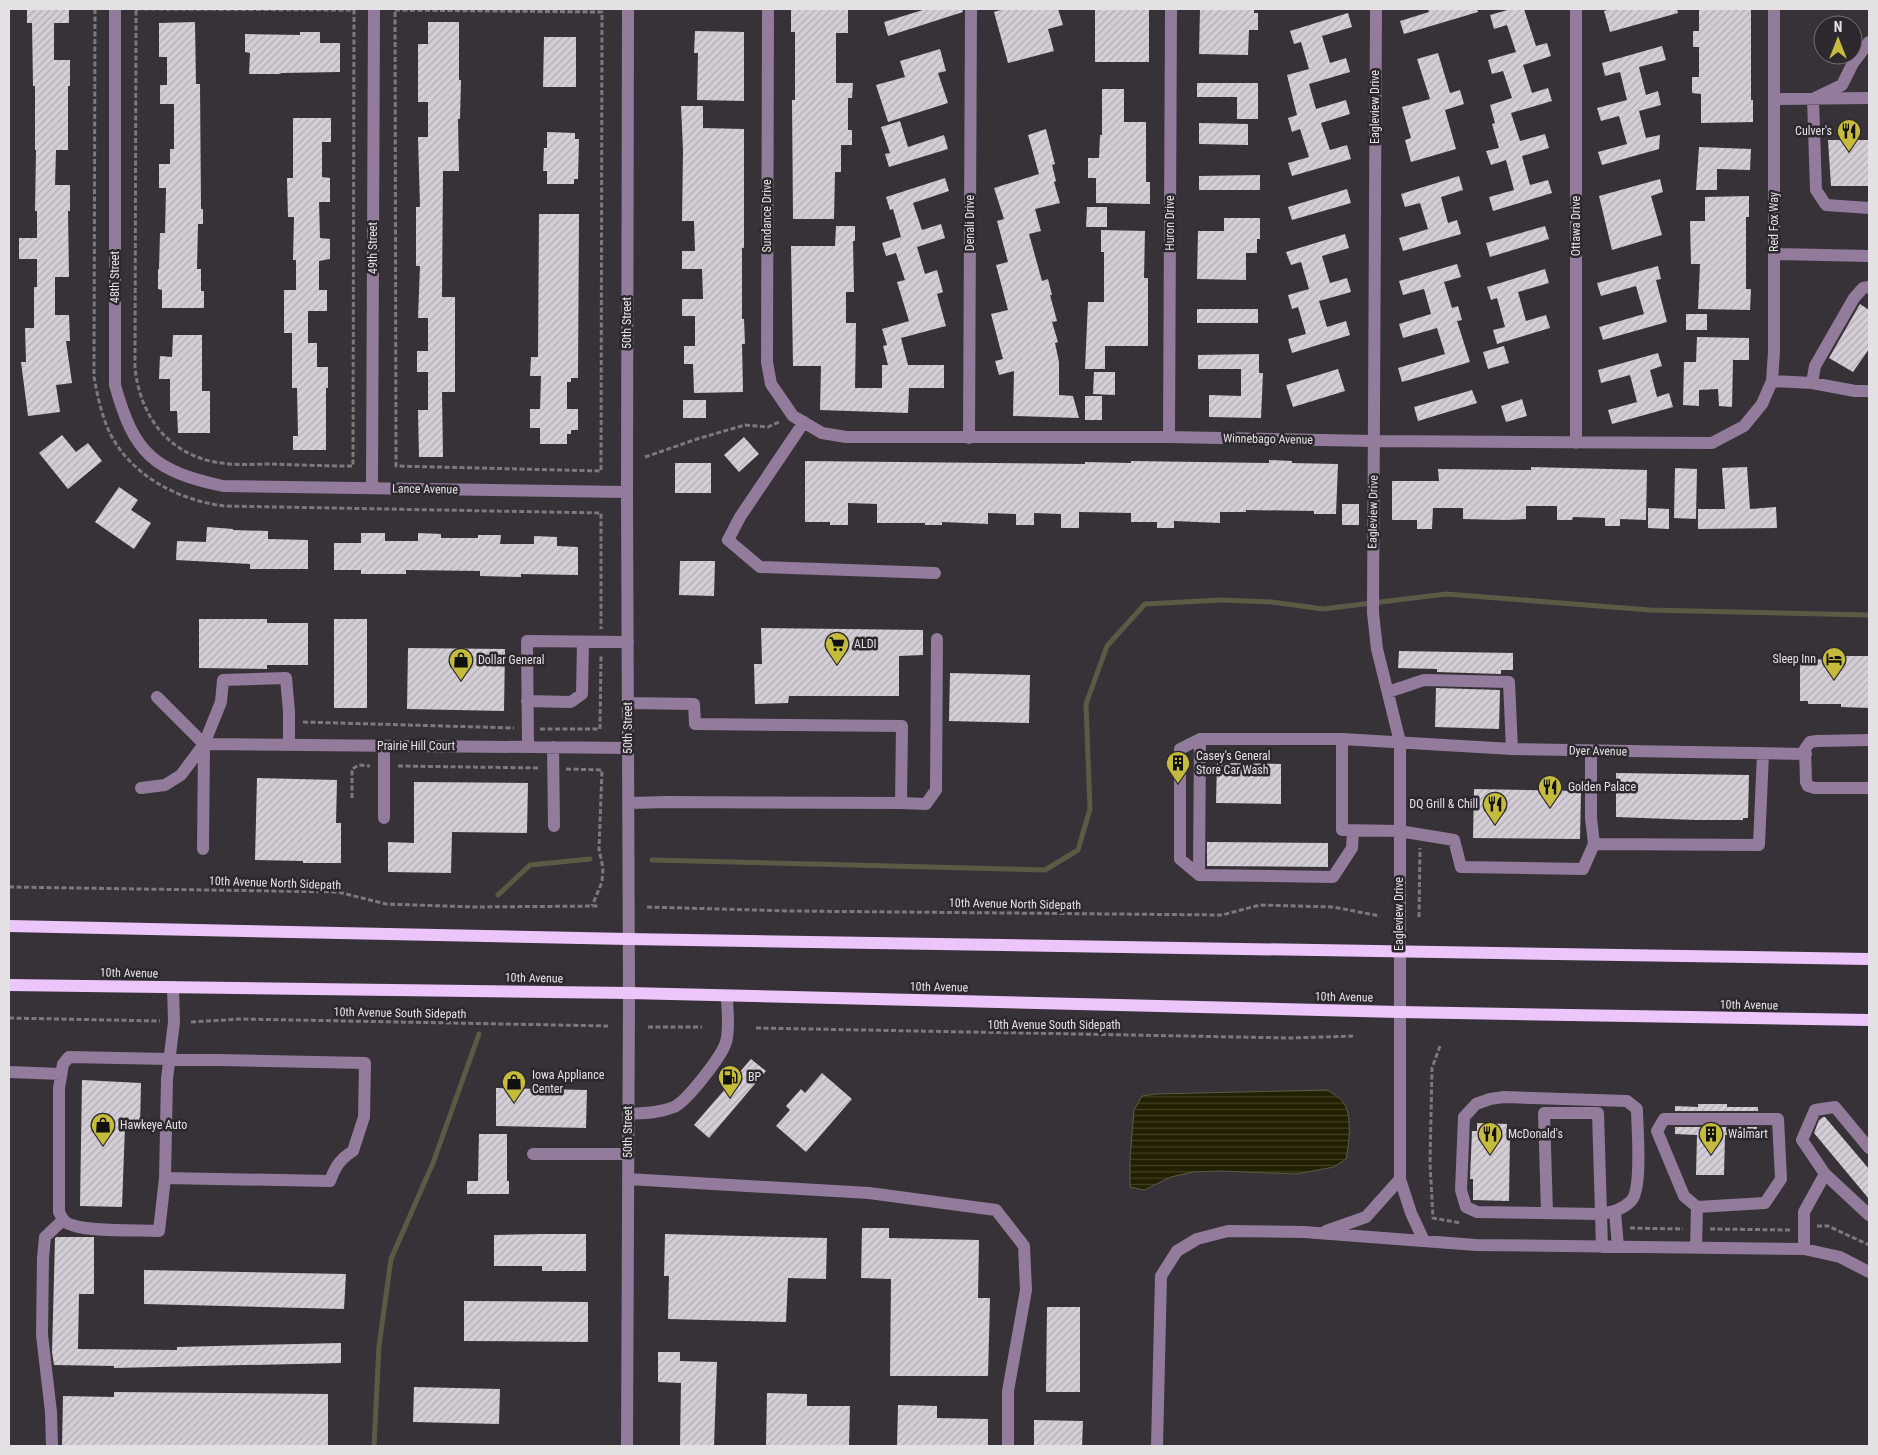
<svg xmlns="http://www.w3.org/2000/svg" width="1878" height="1455" viewBox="0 0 1878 1455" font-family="'Roboto Condensed',sans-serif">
<defs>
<pattern id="water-rules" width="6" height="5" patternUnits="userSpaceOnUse" patternTransform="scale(1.25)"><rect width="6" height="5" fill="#222001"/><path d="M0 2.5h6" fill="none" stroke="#424026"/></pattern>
<pattern id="building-hatch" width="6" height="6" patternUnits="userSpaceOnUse" patternTransform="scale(1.25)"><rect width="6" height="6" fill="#d4cfd6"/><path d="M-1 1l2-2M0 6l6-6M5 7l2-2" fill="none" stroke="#b0acb2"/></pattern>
</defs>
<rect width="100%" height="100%" fill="#363237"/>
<!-- water -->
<path fill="url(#water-rules)" stroke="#5c5a45" d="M1327 1090C1334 1094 1341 1098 1345 1105 1352 1117 1349 1146 1346 1159L1334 1167 1296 1174 1219 1171 1193 1172 1171 1177 1144 1190 1130 1187V1159L1134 1110 1142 1096 1156 1094Z"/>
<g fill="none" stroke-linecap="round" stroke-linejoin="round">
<!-- stream -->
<path stroke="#5c5a45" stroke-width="5" d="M652 860 1045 870 1078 850 1090 809 1086 704 1107 646 1145 604 1221 600 1272 602 1323 609 1446 594 1650 610 1869 615
M498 895 530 865 590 859
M374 1446 379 1346 391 1259 433 1163 479 1034"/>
</g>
<!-- building -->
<path fill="url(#building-hatch)" d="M27 9H69V23H54V60H70V86H68V150H56L55 185H70V211H68L69 277H55V315H69L70 341H66L72 383 56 385 60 412 28 416 21 362H26L25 328H34V287H37V259H19V238H37V211H35L36 150H35V86H33L32 23H27Z
M791 9H848V33H836V83H853L852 98H848V130H852V145H841V172H835L834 219H793L792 100H795V32H791Z
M926 9H962L963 12 888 36 884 22Z
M1004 9H1058L1063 25 1048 29 1054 51 1008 63 994 12Z
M1095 9H1149V62H1095Z
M1200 9H1254V13H1258V30H1249L1248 55 1199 54Z
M1428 9H1477L1478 12 1404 34 1400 21 1429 12Z
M1511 9H1524L1536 46 1547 43 1551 56 1523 65 1532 93 1548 88 1552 101 1511 113 1520 141 1545 134 1549 148 1522 156 1530 185 1548 180 1552 193 1493 211 1489 197 1514 190 1506 160 1491 165 1486 151 1499 148 1492 124 1495 123 1490 105 1512 98 1503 71 1492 74 1488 60 1516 52 1507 25 1494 29 1490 15Z
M1612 9H1677L1678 13 1610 32 1604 11Z
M1699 9H1751V100H1753V122L1701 123V94L1692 93V77H1699V47H1693V31H1699Z
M1348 13 1352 27 1322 36 1330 63 1346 58 1350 72 1309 84 1316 109 1346 100 1350 114 1321 123 1330 150 1347 145 1351 159 1292 176 1288 163 1309 157 1300 129 1292 132 1288 118 1297 115 1287 75 1309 69 1301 42 1294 44 1290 31Z
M195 22 196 84H200L201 209H203V224H198L197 269H201V291H204V308H162V290L158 289V269H159L160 233H165L166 188H159V164H170V149H174V104H160V85H167V57H159V23Z
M428 22H459V80H461L460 119H458L459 171H443L442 297H455V392H442L443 457H419L418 410H428V372H417V351H428V318H418L420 266H416V207H420L418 137H428V102H418V44H428Z
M695 31 744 32V101L697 100 698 53H694Z
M300 32H320V43H340V72L281 73 280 74H249L250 53 245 52V34L300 35Z
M544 37H576V87H543Z
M1662 46 1666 60 1639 67 1646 95 1658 91 1661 105 1639 111 1646 138 1660 135 1659 149 1602 165 1598 152 1627 144 1619 116 1601 121 1597 108 1627 100 1620 72 1605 76 1602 63Z
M940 49 946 71 938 73 948 103 888 122 876 85 905 77 900 61Z
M1438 53 1450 93 1460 90 1464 104 1445 110 1456 149 1411 162 1405 140 1411 138 1402 107 1430 99 1417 59Z
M1197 83H1258V119H1237V97H1197Z
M1102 89H1124V122H1146V182H1150V204L1096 203V178H1088V158H1099L1100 135H1102Z
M681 106H703V128L744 129V248H742V319H744L745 344H742L743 392 694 393 693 364H684V346H695V316H682V299H703L702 269H682V251H695L694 221H682L683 150Z
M293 118H331V142H322V177L330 178V202H319L320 238 330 239V259L319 261V290H327V311H308V343H317V367H328V388H326V450H293V436H298L297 388H292V333H284V290H296V260H293L294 217H288L287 178H293Z
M900 121 908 147 944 135 948 149 889 167 885 154 890 153 881 127Z
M1199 123 1248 124V145L1199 144Z
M1046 129 1055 164 1052 165 1056 181 1054 182 1060 203 1035 209 1041 231 1029 234 1042 281 1048 279 1052 295H1050L1057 321 1052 322 1058 342 1055 343 1059 362V395L1073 396 1079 418 1013 416 1014 371 999 375 995 361 1003 359 991 314 1008 310 996 265 1008 262 997 221 1004 219 994 188 1039 174 1028 135Z
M547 132 575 133V139H579L578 179H574V184H547V171H543L544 148H547Z
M1828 140H1869V186H1831Z
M1699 147 1751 149 1750 170 1717 169V190H1696Z
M1260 175V190H1199V176Z
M1459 176 1463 190 1441 197 1448 223 1457 220 1461 234 1403 251 1399 238 1428 229 1420 203 1405 207 1401 194Z
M945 178 949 191 913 203 922 230 941 224 945 238 917 247 925 274 937 270 943 292 937 294 946 326 901 338 908 365H944V388H909L908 413 820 410 821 366H793L791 246H835L836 226H855V241H853L854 292H846V323H856L855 388H882V365H888L883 346 887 345 882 329 909 321 897 282 905 280 896 253 886 256 882 243 901 237 893 209 890 210 886 197Z
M1660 179 1663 192 1651 196 1662 235 1612 250 1599 196Z
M1347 189 1351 203 1292 220 1288 207Z
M1749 196V217H1746V289H1751L1750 310 1698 309 1700 264H1691L1690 221H1705V197Z
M1087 207H1107V227H1086Z
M539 214H579L578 378H571V382H567V409H578V430H571V434H567V444H540V428H530V409H540L541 376H530L531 357H538Z
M1224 218H1260V239H1257V253H1246V280L1197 279 1198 231H1224Z
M1545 226 1549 239 1490 257 1486 243Z
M1101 230 1145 231 1144 278H1148V346H1105V369H1085L1088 302H1104V252H1101Z
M1345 234 1349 248 1322 256 1330 283 1347 278 1351 292 1319 301 1327 327 1346 321 1350 335 1292 353 1288 339 1306 334 1298 307 1292 309 1288 295 1309 289 1301 262 1291 265 1286 252Z
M1457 264 1461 277 1444 282 1452 308 1458 306 1462 320 1457 321 1470 362 1402 382 1398 368 1445 354 1437 328 1403 338 1399 324 1431 314 1424 289 1403 295 1399 281Z
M1658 266 1661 279 1656 280 1667 322 1603 340 1599 327 1644 314 1636 286 1601 296 1597 283Z
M1545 269 1549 283 1518 292 1526 321 1546 315 1550 328 1497 344 1493 330 1505 327 1497 298 1491 300 1487 287Z
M1860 304 1869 310V349L1853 372 1829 358Z
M1197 309H1258V323H1197Z
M1686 314H1707V330H1686Z
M173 335H202V391H210V433H178L177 411H170V379H159L160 356 172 357Z
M1697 337 1749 338V360H1733L1732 407 1719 406 1718 389 1699 390V406L1683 405 1684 362H1696Z
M1504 346 1509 363 1488 369 1483 352Z
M1658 353 1662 366 1650 370 1657 397 1669 393 1673 407 1612 424 1608 410 1637 402 1630 375 1601 383 1598 370Z
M1259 354V373H1263L1261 418 1209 417V395L1241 396V369H1198V355Z
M1338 369 1345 391 1293 407 1286 385Z
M1094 372H1115V395L1093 394Z
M1472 390 1477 403 1418 421 1414 407Z
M1085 396H1102V420H1085Z
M1522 399 1527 416 1506 422 1501 406Z
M683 400H706V418H683Z
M62 435 76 452 88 443 102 461 68 489 39 453Z
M744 437 759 454 739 472 724 455Z
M1269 460 1292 461V463L1338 464 1336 514H1314V511L1246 510V512H1220V523L1174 521V528H1157V522H1131V513L1079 512V528H1061V514L1034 513V525H1016V514L988 513V524L942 522V525H925V523H877V504L848 503V525H830V522H805V461L1085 464V462L1131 463V461L1269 463Z
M675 463H711V493H675Z
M1531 467 1647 470 1646 520 1620 519V526H1605V518L1573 517 1572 520H1557V506H1526V519L1506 520 1463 519V508H1433L1432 529H1417V520H1392V481H1439L1438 469 1531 470Z
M1747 467 1750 509 1776 507 1777 528 1698 529V509H1725L1722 468Z
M1675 468 1697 469 1696 519 1674 518Z
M119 487 138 500 131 510 151 523 134 549 95 522Z
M1342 504H1359V525H1342Z
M1648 508 1669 509V529L1648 528Z
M207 527 233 529V530L268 531V539L308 540V569H250V564L176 560 177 541 206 542Z
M361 533H385V541H418V533L441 534V538H478V535H501L500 544H534V536L557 537V546L578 547V575L521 574V577L480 576V571L406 570V574H361V570H334V543H361Z
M680 561H715L714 596 679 595Z
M199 619H267V623H308V665H267V669L199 668Z
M334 619H367V708H334Z
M761 628 923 630V655L899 656V696H789L788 703 755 704 754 664H762Z
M408 648 505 649 504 711 407 709Z
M1399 651 1513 653V670H1501V674L1437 672V669L1398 668Z
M1841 656H1869V708L1841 707V704H1808V701H1800V659L1841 660Z
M950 673 1030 675 1029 723 949 721Z
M1436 688 1500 690 1499 729 1435 727Z
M1217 763 1281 764V804L1216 803Z
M1616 773 1749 775 1748 818H1743V820H1696L1616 817Z
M257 778 337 780 336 823H341V863H303V861L255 860Z
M414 782 528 783 527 833 452 832 451 873 388 872V842L414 843Z
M1474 789 1581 791 1580 839 1473 838Z
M1207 842 1328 843V867L1207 866Z
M751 1059 766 1071 709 1138 694 1125Z
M822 1073 852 1099 806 1152 776 1126 790 1110 786 1106 801 1089 805 1093Z
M82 1080 141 1083 140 1126H125L122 1207 80 1206Z
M496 1088 587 1090 586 1128 496 1126Z
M1698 1104H1727V1107H1758V1111H1675V1106L1698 1107Z
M1823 1117H1825L1869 1169V1199L1814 1133 1819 1120Z
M1477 1123 1507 1124V1132H1510L1509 1201 1473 1200V1179H1470L1472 1131H1477Z
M1675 1127H1757V1136L1725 1135 1724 1175H1696L1697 1135 1675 1134Z
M479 1134H507V1181H509V1194H467V1181H478Z
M862 1228H889V1238L979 1240 978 1298H990L988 1376H890L891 1279 861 1278Z
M542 1234H586V1271H542V1266H494V1235Z
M665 1234 827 1238 826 1279 788 1278 786 1322 668 1319 669 1276H664Z
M57 1237H94V1294H79L78 1349 177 1350V1347L341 1343V1363L114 1368V1366L54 1365 52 1352 53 1316 55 1238Z
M144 1270 346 1274 344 1309 144 1304Z
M464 1301 588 1302V1342L464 1341Z
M1047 1307H1080V1392H1046Z
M658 1352H680V1361L717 1362 714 1446H680L681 1383 658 1382Z
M414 1387 500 1389 499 1424 413 1422Z
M114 1392 328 1394V1446H62L63 1396 114 1397Z
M767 1393 807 1394V1406H850L849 1446H766Z
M898 1405 937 1406V1418L988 1419V1446H897Z
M1034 1420 1083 1421 1082 1446H1034Z"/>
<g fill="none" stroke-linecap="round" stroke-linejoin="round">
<!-- path -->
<path stroke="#7c797d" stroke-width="3" stroke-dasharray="5 2.5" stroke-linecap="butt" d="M95 9 94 377C97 394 101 412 108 429 128 474 177 500 224 506L601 513V629
M136 9 354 10 353 466C326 466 299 465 273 464 254 464 234 466 215 462 167 453 140 415 135 368Z
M395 10 602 12 601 471 396 466Z
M645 457 697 439 745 425 768 427 781 421
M303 722 514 728
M540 729H600L601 656
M398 766 540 768
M566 769 602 770 599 849 603 868 602 882 592 906
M352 798V769L359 765 370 766
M9 887 338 892 386 904 475 907 600 906
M647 907 791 911 1222 915 1260 905 1333 907 1380 916
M1419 917 1420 848
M9 1018 160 1021
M191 1022 241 1019 608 1026
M648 1027H702
M756 1028 1291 1038 1353 1036
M1440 1046 1432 1068 1430 1163 1433 1218 1461 1223
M1817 1226H1828L1869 1245
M1630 1228 1683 1229
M1710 1229 1791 1230"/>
<!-- minor -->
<path stroke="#927b9b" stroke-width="12" d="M115 9V385C134 454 154 471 223 486L627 492
M768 9 767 362 771 384 793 416 822 433 846 437H1169L1374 441 1712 443 1744 426 1762 404 1772 381 1774 352V9
M1376 9 1373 613 1377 649 1400 742V1179L1411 1213 1424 1241
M1869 42 1853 63 1842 85 1813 99 1816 190 1826 205 1869 208
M1774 99 1869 98
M1774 254 1869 256
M1772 381 1812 383 1855 391H1869
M1812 383 1815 366 1854 298 1863 288 1869 287
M804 422 740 517 728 540 760 567 935 573
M1169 437 1171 9
M969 438 971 9
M1576 443V9
M372 487 374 9
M1388 692 1424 680 1509 682 1512 749
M157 697 204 744 203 849
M527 701 571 702 582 694 583 642
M628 703 694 704 695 724 902 726 901 803 667 802 629 803
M1342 739H1200L1199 875 1333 877 1352 848 1353 831
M1869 740 1817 741 1810 742 1805 749 1806 782 1808 786 1815 788H1869
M204 744 628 748
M384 746V818
M528 747 527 641 628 642
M553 747 554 826
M1591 751V818L1594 844
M1763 753 1759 845 1594 844 1583 869 1461 867 1454 840 1399 831 1342 830V739L1512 749 1806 754
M141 788 165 785 181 775 204 744 221 702 223 680 286 678 289 712V745
M901 803 926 804 936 790 937 639
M1199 875 1180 859V749L1200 739
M9 1072 61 1074
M1504 1097 1627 1101 1637 1109C1637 1128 1643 1189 1631 1201 1622 1210 1612 1212 1600 1214L1477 1212 1466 1207 1461 1190 1464 1117 1476 1104 1490 1099Z
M628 1114C644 1113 659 1113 674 1107 687 1101 722 1056 726 1042 730 1028 727 1010 727 996
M1664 1119H1778L1781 1179 1765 1203 1697 1207 1684 1196 1657 1131Z
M533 1154H628
M1825 1174 1802 1140 1815 1110 1835 1107 1869 1148
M165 1178 159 1231C137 1230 91 1232 72 1225 64 1223 62 1218 59 1212V1088L63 1064 69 1057 365 1063 364 1117 353 1151C340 1159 335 1167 330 1181L165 1178 167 1079 174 1022 173 987
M628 1179 869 1193 996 1210 1024 1246 1026 1290 1008 1391V1446
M1615 1212 1618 1247
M1547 1213 1544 1113H1598L1602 1247
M1326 1231 1366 1217 1400 1179
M1696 1248 1697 1207
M1804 1249V1212L1825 1174 1869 1215
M52 1446 51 1412 42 1335 43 1258 45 1237 63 1220
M627 1446 629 993 627 492 628 9
M1157 1446 1161 1276 1177 1251 1197 1239 1228 1231 1304 1232 1476 1245 1804 1249 1840 1257 1869 1272"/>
<!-- major -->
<path stroke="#ecc5fa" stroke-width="12" d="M9 926 628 939 1869 959
M9 985 629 993 1399 1012 1869 1020"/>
</g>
<!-- icons -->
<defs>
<g id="restaurant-pin" transform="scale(1.25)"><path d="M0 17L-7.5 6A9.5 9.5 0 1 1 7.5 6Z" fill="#c5bc3d" stroke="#2c282d"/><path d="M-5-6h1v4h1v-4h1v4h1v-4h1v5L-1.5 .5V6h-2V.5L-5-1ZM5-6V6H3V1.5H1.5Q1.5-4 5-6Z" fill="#111"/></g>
<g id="supermarket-pin" transform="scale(1.25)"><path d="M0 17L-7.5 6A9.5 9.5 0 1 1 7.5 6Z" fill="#c5bc3d" stroke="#2c282d"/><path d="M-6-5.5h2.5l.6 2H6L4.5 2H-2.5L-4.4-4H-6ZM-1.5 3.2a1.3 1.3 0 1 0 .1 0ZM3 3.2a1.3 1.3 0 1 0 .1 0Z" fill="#111"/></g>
<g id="hotel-pin" transform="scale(1.25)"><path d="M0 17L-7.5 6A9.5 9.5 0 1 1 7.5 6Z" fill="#c5bc3d" stroke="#2c282d"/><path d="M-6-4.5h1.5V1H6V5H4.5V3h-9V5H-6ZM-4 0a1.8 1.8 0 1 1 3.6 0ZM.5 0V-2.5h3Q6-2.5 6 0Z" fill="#111"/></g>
<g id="shop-pin" transform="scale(1.25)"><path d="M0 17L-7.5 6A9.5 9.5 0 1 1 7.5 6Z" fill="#c5bc3d" stroke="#2c282d"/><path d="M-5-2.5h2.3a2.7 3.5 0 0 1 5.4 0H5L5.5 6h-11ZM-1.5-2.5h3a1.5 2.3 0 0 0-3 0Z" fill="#111"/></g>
<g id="building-pin" transform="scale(1.25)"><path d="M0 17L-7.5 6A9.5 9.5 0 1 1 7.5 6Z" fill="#c5bc3d" stroke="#2c282d"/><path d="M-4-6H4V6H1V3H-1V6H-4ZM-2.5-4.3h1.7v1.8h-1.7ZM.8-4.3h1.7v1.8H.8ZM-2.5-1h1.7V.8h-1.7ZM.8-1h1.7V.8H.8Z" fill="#111"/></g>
<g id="fuel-pin" transform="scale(1.25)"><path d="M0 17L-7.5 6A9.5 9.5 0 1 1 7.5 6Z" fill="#c5bc3d" stroke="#2c282d"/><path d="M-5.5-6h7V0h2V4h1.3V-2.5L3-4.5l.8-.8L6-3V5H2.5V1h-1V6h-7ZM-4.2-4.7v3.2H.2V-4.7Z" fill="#111"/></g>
</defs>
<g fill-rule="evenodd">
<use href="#restaurant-pin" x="1849" y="131"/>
<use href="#supermarket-pin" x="837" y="644"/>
<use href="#hotel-pin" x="1834" y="659"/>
<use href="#shop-pin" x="461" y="660"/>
<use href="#building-pin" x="1178" y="763"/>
<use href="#restaurant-pin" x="1550" y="787"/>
<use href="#restaurant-pin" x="1495" y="804"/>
<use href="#fuel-pin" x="730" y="1077"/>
<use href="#shop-pin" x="514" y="1082"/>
<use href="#shop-pin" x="103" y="1125"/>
<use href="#restaurant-pin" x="1490" y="1134"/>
<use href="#building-pin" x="1711" y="1134"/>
</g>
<g text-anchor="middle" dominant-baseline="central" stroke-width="5" stroke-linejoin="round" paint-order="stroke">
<!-- street labels -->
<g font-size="12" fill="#e3e1e4" stroke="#2c282d">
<text transform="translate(1375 107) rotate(-90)">Eagleview Drive</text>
<text transform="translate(767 216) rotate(-90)">Sundance Drive</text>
<text transform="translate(1774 222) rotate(-90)">Red Fox Way</text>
<text transform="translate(970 223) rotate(-90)">Denali Drive</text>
<text transform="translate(1170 223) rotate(-90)">Huron Drive</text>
<text transform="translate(1576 226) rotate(-90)">Ottawa Drive</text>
<text transform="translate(373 248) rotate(-90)">49th Street</text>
<text transform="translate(115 277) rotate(-90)">48th Street</text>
<text transform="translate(627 323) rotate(-90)">50th Street</text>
<text transform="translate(1268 439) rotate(1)">Winnebago Avenue</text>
<text transform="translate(425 489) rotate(1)">Lance Avenue</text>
<text transform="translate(1373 512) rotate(-89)">Eagleview Drive</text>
<text transform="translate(628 728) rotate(-90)">50th Street</text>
<text x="416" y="746">Prairie Hill Court</text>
<text transform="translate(1598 751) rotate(1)">Dyer Avenue</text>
<text transform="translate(275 883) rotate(2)">10th Avenue North Sidepath</text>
<text transform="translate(1015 904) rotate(1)">10th Avenue North Sidepath</text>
<text transform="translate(1399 914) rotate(-90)">Eagleview Drive</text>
<text transform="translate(129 973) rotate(1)">10th Avenue</text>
<text transform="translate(534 978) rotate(1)">10th Avenue</text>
<text transform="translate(939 987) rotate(1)">10th Avenue</text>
<text transform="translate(1344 997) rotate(1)">10th Avenue</text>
<text transform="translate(1749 1005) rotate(1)">10th Avenue</text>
<text transform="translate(400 1013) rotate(1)">10th Avenue South Sidepath</text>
<text x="1054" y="1025">10th Avenue South Sidepath</text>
<text transform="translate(628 1132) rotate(-90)">50th Street</text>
</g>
<!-- poi labels -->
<g font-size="12" fill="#e3e1e4" stroke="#2c282d" text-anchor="start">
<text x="1832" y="131" text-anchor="end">Culver's</text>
<text x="854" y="644">ALDI</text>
<text x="1816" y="659" text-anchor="end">Sleep Inn</text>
<text x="478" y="660">Dollar General</text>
<text x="1196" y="756">Casey's General<tspan x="1196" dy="14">Store Car Wash</tspan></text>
<text x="1568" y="787">Golden Palace</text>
<text x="1478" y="804" text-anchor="end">DQ Grill &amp; Chill</text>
<text x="532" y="1075">Iowa Appliance<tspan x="532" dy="14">Center</tspan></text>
<text x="748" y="1077">BP</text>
<text x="120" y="1125">Hawkeye Auto</text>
<text x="1508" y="1134">McDonald's</text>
<text x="1728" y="1134">Walmart</text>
</g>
</g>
<!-- border -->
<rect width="1878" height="1455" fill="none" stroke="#e3e1e4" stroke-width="20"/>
<!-- north arrow -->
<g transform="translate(1838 40)"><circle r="24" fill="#2c282d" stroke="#757276"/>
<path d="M0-4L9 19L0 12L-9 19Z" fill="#c5bc3d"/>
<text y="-8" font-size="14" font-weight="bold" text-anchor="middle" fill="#e3e1e4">N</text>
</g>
</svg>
